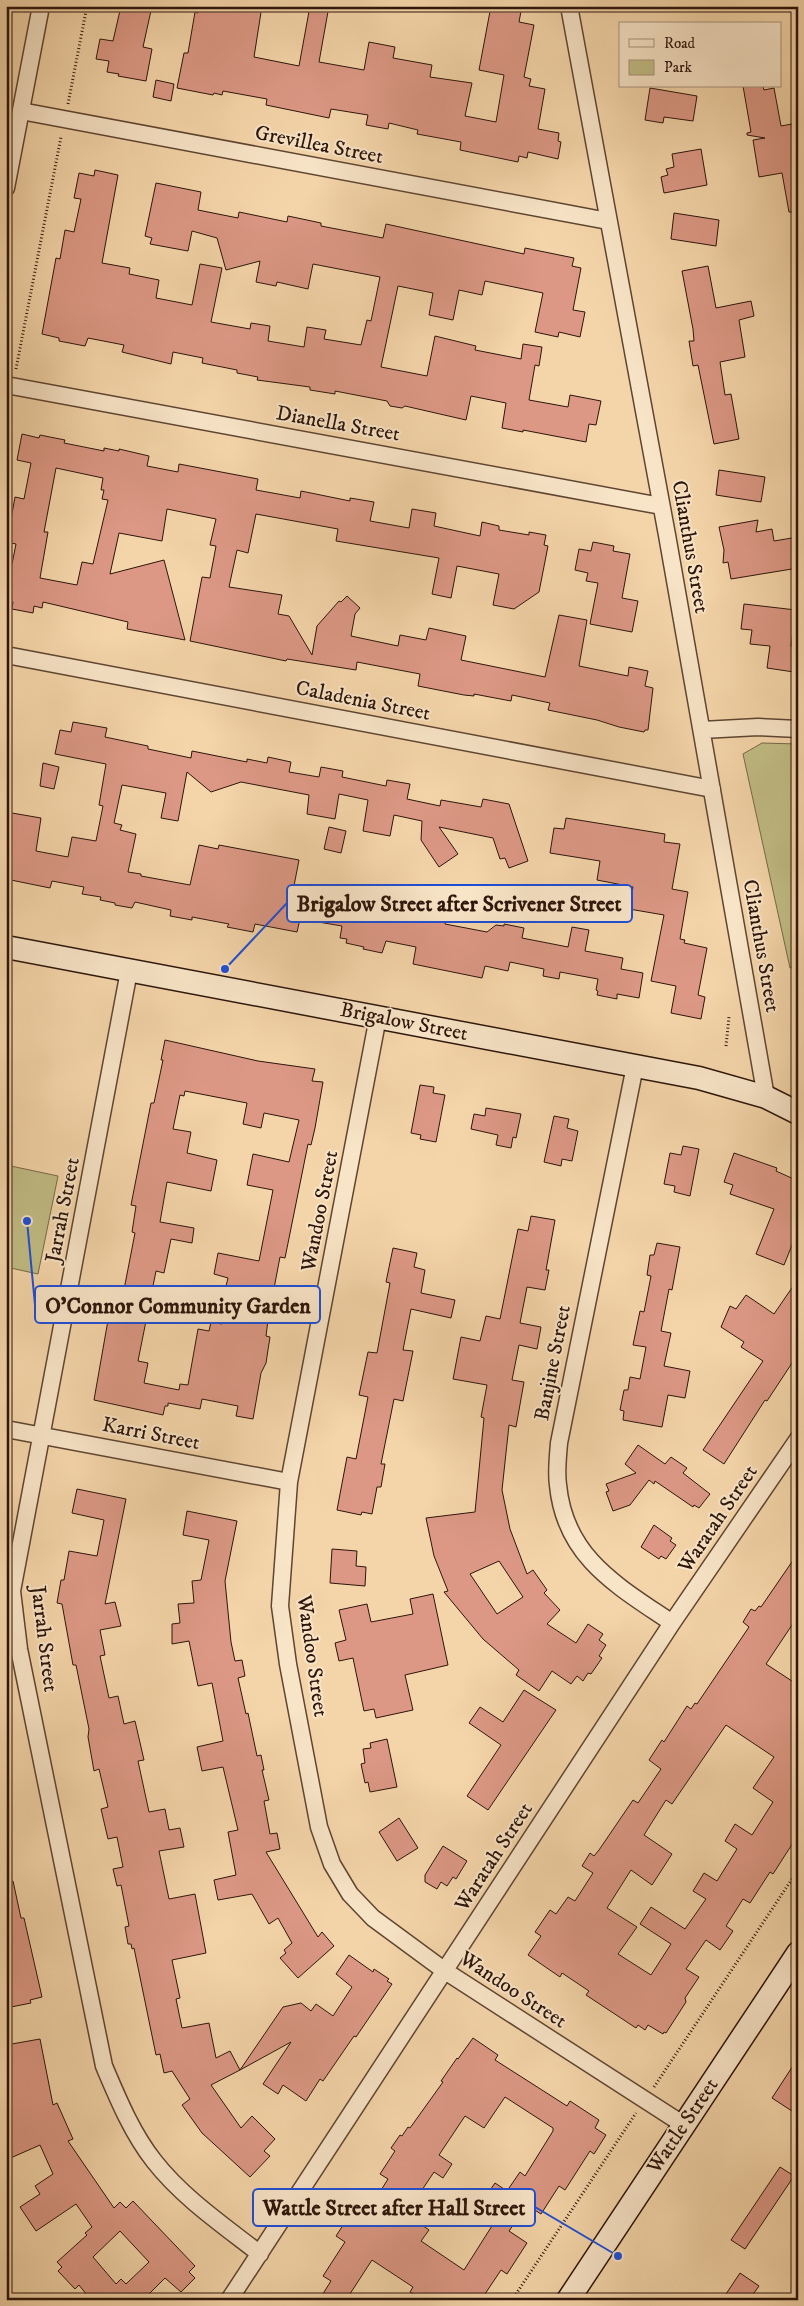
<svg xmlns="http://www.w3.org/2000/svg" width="804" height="2306" viewBox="0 0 804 2306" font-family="'IM FELL DW Pica',serif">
<rect width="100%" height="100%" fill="#f4d5a9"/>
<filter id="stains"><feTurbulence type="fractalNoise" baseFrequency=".004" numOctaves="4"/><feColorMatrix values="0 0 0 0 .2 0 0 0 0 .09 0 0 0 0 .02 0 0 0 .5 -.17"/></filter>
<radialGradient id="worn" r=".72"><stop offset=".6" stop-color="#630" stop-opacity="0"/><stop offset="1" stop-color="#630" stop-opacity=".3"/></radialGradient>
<!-- green -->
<path fill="#c1bc84" stroke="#776848" d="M762 743 798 744V966L790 968 743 754Z
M6 1165 58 1176 38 1274 6 1267Z"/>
<!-- building -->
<path fill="#dc9885" stroke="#2d150b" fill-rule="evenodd" d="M121 6H152L143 47 152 49 146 81 118 76 119 74 107 72 109 61 96 59 100 39 113 41Z
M199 6H262L254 57 299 66 310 6H329L319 62 364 70 369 42 395 47 393 58 432 65 430 77 472 83 465 116 496 122 504 75 479 70 491 6H522L519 22 534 25 524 77 531 79 529 86 545 89 538 129 559 133 558 141 561 142 558 159 528 152 527 158 519 156 518 162 460 150 461 142 417 134 418 130 389 123 388 129 366 125 368 115 331 109 329 118 266 105 267 99 223 91 222 95 214 93 213 95 177 88 184 53H188L195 12 198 13Z
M156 80 174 84 171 101 153 97Z
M743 86H763L764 90 774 88 781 126 792 124 795 145H798V212H789L782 173 759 177 753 140 765 138 747 135V133L751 132Z
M650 88 697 96 693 121 664 117 663 123 645 120Z
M701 149 707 185 664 193 661 177 668 175 666 169 674 167 672 154Z
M95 170 118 175 102 263 130 268 129 274 159 280 156 298 192 305 200 264 222 268 211 322 250 329 251 323 270 326 268 341 304 347 307 327 326 330 324 339 361 345 367 320 371 321 380 277 313 264 308 289 277 282 276 286 256 282 260 261 226 270 217 238 192 231 188 251 150 244 152 238 145 236 156 183 201 192 198 210 238 218 239 212 287 222 288 216 321 223V226L383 238 386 224 524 254 525 248 574 258 572 266 581 268 573 310 585 312 580 337 559 332 558 337 535 332 543 293 485 281 482 295 459 290 453 320 429 315 433 293 398 286 381 367 427 376 435 336 476 346 475 350 521 359 523 344 542 347 539 366 535 365 529 400 568 407 570 395 601 401 596 425 589 424 586 442 523 430V432L502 428 506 403 471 396 466 420 405 406 402 408 390 406 387 401 335 391V394L310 390V387L257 380 258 377 237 373V370L202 363 203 358 173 352 171 364 122 352 124 345 88 338 85 346 59 341V338L42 334 56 258 60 259 65 230 74 232 81 199 74 198 79 173 94 176Z
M674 213 719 220 716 246 671 239Z
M708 266 716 308 751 301 754 316 739 320 745 357 720 362 725 395 731 394 739 439 714 444 698 365 693 366 689 341H694L693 329 682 271Z
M22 434 39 438 40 435 65 440 64 443 104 451V448L119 451V449L149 456 147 466 178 472 179 464 258 479 256 490 300 498 301 491 350 501V498L374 502 370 521 409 528 412 509 436 513 434 526 480 536 482 522 499 526V530L529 535V532L546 535 544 545 548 546 539 592 514 609 493 605 499 574 457 566 451 598 432 594 439 558 336 541 338 529 256 514 248 553 237 550 229 587 282 595 278 614 289 616 312 655 317 626 339 601 341 602 347 596 360 608 355 614 351 636 398 646 400 635 426 640 429 628 466 636 461 660 545 677 559 615 587 620 579 666 628 676 629 667 648 671 645 686 653 688 648 730H645L644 732 619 727 597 720 548 710 550 703 512 695 511 701 474 694V696L464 695 418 686 420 674 357 662 356 670 287 659 286 661 190 641 202 577 210 578 216 546 210 545 216 519 167 509 162 541 119 533 110 574 164 560 185 640 127 629 128 622 43 602 42 608 34 606 33 613 12 609 13 602 6 601V573L10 574 16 544 6 542V525H10L15 497 24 499 31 463 17 460ZM56 468 103 478 101 490H104L102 499 108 500 93 564 82 562 77 585 40 578 48 532H44Z
M719 470 765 477 761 502 716 495Z
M758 520 756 532 772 529 774 541 798 537V568L731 579 728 562 723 563 724 550 719 527Z
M593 542 614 546 613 551 630 554 622 598 638 601 632 632 590 624 598 583 586 581 588 573 575 570 579 549 591 551Z
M744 604 796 610 791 646 797 647 794 672 767 668 770 646 750 644 752 630 741 629Z
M73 722 107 728 105 737 148 746V749L191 758 192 751 247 762V759L267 763 268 757 291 762 289 772 319 777 321 767 343 771 342 777 386 786 387 780 410 784 407 799 440 806 441 800 481 807 483 799 509 804 528 861 509 868 505 858 500 859 493 838 439 827 458 854 439 867 421 840 422 821 394 815 390 836 363 831 368 800 339 794 335 819 307 814 309 795 241 782 211 792 187 772 178 821 161 818 166 793 122 785 114 823 122 825 120 830 136 834 128 872 141 874V876L190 885 199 845 218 849 219 845 299 860 292 896 345 905 348 891 365 894 361 914 397 920 399 912 405 913 406 904 448 912 445 924 487 932 496 925 504 926V924L524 928 522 938 568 947 572 927 589 930 585 951 623 958 621 969 643 973 639 998 617 994V999L597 995 598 991 596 990 598 979 560 972 559 979 543 976 544 969 510 962 508 971 485 966 482 978 413 964 416 947 386 941 382 953 363 949 364 947 346 943 347 939 340 938 342 926 300 919 297 932 255 924 253 932 227 927 229 924 192 917V920L170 916 171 910 135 902 132 908 115 905V903L100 900 101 897 82 894 84 887 52 881 50 888 6 879V812L41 818 36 851 68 857 72 837 96 841 103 806 99 805 106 764 55 754 60 730 71 732Z
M43 763 59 767 54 789 40 786Z
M566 818 665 834 664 842 680 844 672 889 688 892 680 939 685 940 684 943 707 948 698 995 705 997 701 1019 671 1013 676 986 651 981 664 915 629 909 633 887 597 880 600 861 550 853 554 828 564 829Z
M329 827 346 831 341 853 324 849Z
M165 1040 258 1061 315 1069 312 1081 323 1082 315 1128 311 1145 308 1144 285 1258 280 1257 268 1320 266 1336 270 1337 266 1363 261 1373 253 1419 236 1416 238 1406 202 1399 200 1409 168 1403V1406H165L163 1415 94 1400 111 1303 121 1305 135 1233 132 1232 136 1206 131 1205 151 1103H154L163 1060H161ZM185 1091 247 1103 243 1124 261 1128 264 1113 299 1120 289 1162 253 1154 247 1185 273 1190 259 1261 218 1253 214 1274 228 1278 225 1290 228 1291 222 1324 211 1322 209 1331 198 1329 188 1385 180 1384 179 1390 144 1383 148 1363 138 1361 156 1271 164 1273 171 1239 192 1243 194 1228 160 1222 167 1182 211 1191 217 1160 187 1153 191 1132 173 1129 180 1095 184 1096Z
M420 1085 434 1087 433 1093 445 1095 436 1142 420 1139 421 1135 411 1133Z
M486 1108 521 1114 516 1138 513 1137 511 1148 496 1145 498 1135 471 1129 474 1114 485 1116Z
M554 1116 569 1119 567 1128 578 1131 572 1161 562 1159 561 1166 544 1162Z
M683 1146 699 1149 690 1196 674 1192 675 1186 664 1184 670 1153 681 1155Z
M734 1153 777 1168 776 1171 798 1181V1230L784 1265 756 1254 774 1209 730 1194 733 1185 724 1182Z
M531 1216 555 1220 546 1270H549L545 1290 527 1287 520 1323 541 1327 537 1349 519 1345 512 1380 524 1382 516 1427 509 1425 502 1490 510 1529 527 1574 533 1570 547 1590 544 1593 560 1610 547 1624 576 1643 588 1624 603 1634 599 1640 606 1645 599 1656 602 1658 591 1674 588 1673 583 1681 577 1676 571 1684 552 1671 539 1691 516 1675 519 1670 483 1639 444 1592 448 1591 434 1556 426 1518 475 1512 484 1418 481 1417 487 1385 453 1379 454 1374 461 1337 480 1341 486 1316 500 1319 518 1229 528 1231ZM499 1561 523 1597 497 1614 470 1574Z
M657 1243 680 1247 672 1290 669 1289 661 1331 671 1333 664 1366 690 1371 685 1398 668 1395 662 1427 623 1420 624 1411 620 1410 624 1390H628L630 1377 640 1379 646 1347 633 1345 640 1311 644 1312 651 1276 647 1275 650 1255H654Z
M393 1248 417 1253 414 1267 425 1270 421 1293 455 1300 451 1318 411 1309 403 1350 413 1351 403 1401 394 1399 381 1464H385L381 1487H377L372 1514 362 1512 361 1515 337 1510 347 1457 356 1459 368 1397 359 1395 368 1352 377 1353 390 1283 386 1282Z
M798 1279V1354L767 1401 765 1400 724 1464 703 1450 763 1361 741 1347 744 1342 721 1327 730 1306 736 1309 746 1295 774 1314Z
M638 1445 665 1464 671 1457 687 1468 683 1473 710 1494 699 1508 694 1505 693 1507 655 1481 654 1484 649 1480 630 1505 613 1511 606 1492 609 1491 606 1484 636 1473 625 1464Z
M77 1489 126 1499 105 1604 115 1602 121 1626 100 1630 105 1655 100 1656 109 1698 118 1696 124 1724 135 1721 144 1760 138 1761 149 1812 165 1809 169 1830 180 1828 184 1847 159 1851 169 1899 195 1894 206 1953 172 1960 180 1998 176 1999 182 2028 209 2023 216 2058 230 2051 240 2070 211 2085 241 2128 252 2116 275 2139 264 2151 270 2156 250 2177 202 2133 182 2105 190 2099 172 2071 164 2073 160 2054 156 2055 134 1948 132 1949 131 1944H128L125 1927 129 1926 121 1885 117 1886 113 1869 123 1867 117 1837 108 1839 101 1809 108 1807 99 1769 94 1771 88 1737 89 1729 76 1665H73L62 1604 57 1603 61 1580H64L69 1551 97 1556 104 1520 72 1513Z
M187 1511 237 1521 225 1581 231 1642 235 1661 242 1660 245 1676 238 1678 246 1714 248 1713 257 1756 261 1755 264 1770H262L269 1800 264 1801 270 1834 277 1833 280 1849 266 1852 318 1937 322 1932 334 1946 298 1978 280 1958 286 1953 284 1950 292 1943 278 1918 269 1924 252 1894 218 1900 214 1880 236 1875 228 1832 238 1830 223 1767 202 1771 197 1747 223 1741 212 1683 198 1686 189 1641 172 1644V1624L180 1623 178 1604 194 1603 192 1581 201 1580 209 1540 183 1535Z
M654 1525 672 1538 670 1541 676 1545 666 1559 661 1556 659 1559 641 1547Z
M332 1549 357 1551 356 1566 366 1567 365 1586 330 1583Z
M798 1553V1616L766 1664 798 1685V1835L773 1874 770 1872 750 1903 743 1899 726 1926 733 1931 720 1950 706 1940 686 1969 699 1977 685 1998 686 2002 666 2033 664 2032 663 2034 648 2025 645 2030 638 2025 636 2028 586 1995 589 1991 562 1973 560 1977 528 1955 541 1936 535 1932 550 1910 556 1914 568 1897 575 1901 593 1873 582 1866 590 1853 594 1856 599 1850 633 1800 638 1803 661 1769 649 1760 662 1740 664 1742 687 1706 691 1709 695 1703 697 1704 749 1627 743 1622 751 1609 755 1611 759 1606 761 1607ZM726 1725 774 1757 753 1788 773 1802 752 1835 735 1824 725 1841 737 1849 717 1881 704 1873 693 1891 706 1899 685 1929 651 1907 640 1924 671 1944 651 1975 618 1954 637 1927 607 1908 631 1870 652 1885 672 1854 644 1835 666 1800 672 1804Z
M433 1594 448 1665 405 1675 413 1710 376 1718 374 1709 364 1711 353 1658 339 1661 335 1643 346 1640 339 1610 367 1604 371 1622 413 1614 410 1599Z
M524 1690 556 1710 488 1810 467 1796 501 1745 469 1723 480 1707 503 1722Z
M387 1739 397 1787 370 1792 368 1782 365 1783 361 1764 365 1763 363 1749 371 1748 370 1743Z
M399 1818 418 1848 397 1861 379 1832Z
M443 1846 467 1861 456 1879 453 1877 447 1886 441 1882 437 1889 425 1882V1875Z
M13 1881 21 1918H24L42 1997 30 2000 31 2003 6 2008V1882Z
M349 1955 373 1972 374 1969 389 1979 387 1981 392 1984 356 2037 354 2036 323 2081 320 2079 306 2101 283 2085 278 2094 263 2084 291 2042 240 2070 283 2007 301 2003 311 2011 316 2004 333 2016 352 1987 336 1974Z
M473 2038 498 2055 495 2060 567 2106 570 2101 599 2120 595 2128 606 2135 594 2154 590 2151 565 2190 559 2186 541 2214 527 2205 509 2231 527 2243 507 2274 501 2270 481 2300H422L410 2292 413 2287 372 2260 346 2300H319L331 2281 323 2276 345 2242 336 2236 355 2207 366 2214 388 2179 380 2174 395 2151 391 2148 400 2135 402 2136 408 2127 410 2128 443 2082 441 2081 457 2058 458 2059ZM505 2097 553 2128V2131L525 2176 520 2172 507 2191 495 2183 481 2203 497 2218 464 2270 421 2241 429 2230 411 2217 420 2202 416 2199 434 2172 443 2178 452 2164 439 2155 465 2116 484 2128Z
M40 2039 53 2105 57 2103 73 2139 68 2141 114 2208 120 2202 126 2208 133 2201 195 2266 189 2272 195 2278 181 2292 165 2278 143 2300H91L79 2285 75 2289 58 2271 62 2267 57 2262 87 2235 85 2233 92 2227 76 2204 36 2231 20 2207 40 2194 35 2186 53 2174 40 2145 6 2160V2045ZM120 2231 149 2262 126 2284 121 2279 116 2284 93 2257Z
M798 2058V2115L772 2098Z
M780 2167 794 2176 745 2249 731 2240Z
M740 2273 759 2286 749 2300H722Z"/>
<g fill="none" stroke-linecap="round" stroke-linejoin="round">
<!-- street casing -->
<g stroke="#5f4532" stroke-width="19">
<path id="street" d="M569 6 667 535 766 1097
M21 111 608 221
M6 188 41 6
M6 385 661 506
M6 655 712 789
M702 730 758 727 798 729
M129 971 12 1591 19 1649 104 2066C118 2099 132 2133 154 2161 183 2198 223 2225 260 2254
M378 1017 289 1482 280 1606 288 1664 319 1827 332 1864 350 1894 373 1918 445 1971 684 2125
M635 1066 559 1443C558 1457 556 1471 558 1485 565 1558 618 1586 672 1623
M6 1429 289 1482
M229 2300 672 1623 798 1439"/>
</g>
<!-- secondary casing -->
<g stroke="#2d150b" stroke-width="25">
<path id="secondary" d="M6 947 699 1078 766 1097 798 1113
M568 2300 798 1953"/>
</g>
<!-- path -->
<path stroke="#2d150b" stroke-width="3" stroke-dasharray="1 2.5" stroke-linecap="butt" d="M68 104 87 6
M16 369 61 137
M6 420 10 402
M726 1046 729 1017
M654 2087 798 1870
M512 2300 636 2113"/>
<!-- street -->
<use href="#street" stroke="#f8e4c7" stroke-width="16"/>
<!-- secondary -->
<use href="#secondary" stroke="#f8e4c7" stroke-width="22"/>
</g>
<g text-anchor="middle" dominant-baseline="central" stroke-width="4" stroke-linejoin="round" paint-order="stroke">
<!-- street labels -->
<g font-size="21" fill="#2d150b" stroke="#f8e4c7">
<text transform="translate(319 145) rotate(11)">Grevillea Street</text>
<text transform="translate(338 424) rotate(10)">Dianella Street</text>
<text transform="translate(690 547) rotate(80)">Clianthus Street</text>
<text transform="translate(363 701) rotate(11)">Caladenia Street</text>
<text transform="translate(761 946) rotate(80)">Clianthus Street</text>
<text transform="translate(404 1022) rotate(11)">Brigalow Street</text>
<text transform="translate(63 1210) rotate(-79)">Jarrah Street</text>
<text transform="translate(320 1211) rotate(-79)">Wandoo Street</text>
<text transform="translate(553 1363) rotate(-79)">Banjine Street</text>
<text transform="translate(151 1434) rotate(11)">Karri Street</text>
<text transform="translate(718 1519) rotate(-56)">Waratah Street</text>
<text transform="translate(44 1639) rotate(83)">Jarrah Street</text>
<text transform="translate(312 1656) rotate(82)">Wandoo Street</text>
<text transform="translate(494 1857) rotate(-57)">Waratah Street</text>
<text transform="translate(513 1990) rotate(33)">Wandoo Street</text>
<text transform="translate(683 2126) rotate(-56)">Wattle Street</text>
</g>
</g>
<!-- callouts -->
<path fill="none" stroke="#1d4ed8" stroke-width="2" d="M225 969L287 903M27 1221L35 1305M618 2256L535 2207"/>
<g fill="#1d4ed8" stroke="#f8e4c7" stroke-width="2">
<circle cx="225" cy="969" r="5"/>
<circle cx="27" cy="1221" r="5"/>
<circle cx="618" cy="2256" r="5"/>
</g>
<g fill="#f8e4c7" stroke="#1d4ed8" stroke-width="2">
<rect x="287" y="885" width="345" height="37" rx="5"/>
<rect x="35" y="1286" width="285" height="37" rx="5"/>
<rect x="253" y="2189" width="282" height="37" rx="5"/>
</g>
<g font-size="22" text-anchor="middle" font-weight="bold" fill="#2d150b">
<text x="459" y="911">Brigalow Street after Scrivener Street</text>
<text x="178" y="1313">O’Connor Community Garden</text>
<text x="394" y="2215">Wattle Street after Hall Street</text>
</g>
<!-- margin -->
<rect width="804" height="2306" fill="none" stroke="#f4d5a9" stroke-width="25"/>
<rect x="8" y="8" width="789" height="2291" fill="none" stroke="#2d150b" stroke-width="2.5"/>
<rect x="12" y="12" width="779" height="2281" fill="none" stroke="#2d150b"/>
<!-- legend -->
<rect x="619" y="22" width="162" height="65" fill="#f8e4c7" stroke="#a7917c"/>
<rect x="629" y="39" width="25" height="8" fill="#f8e4c7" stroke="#a7917c"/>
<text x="664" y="48" font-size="15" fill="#2d150b">Road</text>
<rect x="629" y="60" width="25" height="15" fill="#c1bc84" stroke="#a7917c"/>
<text x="664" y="72" font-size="15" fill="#2d150b">Park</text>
<rect width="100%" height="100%" filter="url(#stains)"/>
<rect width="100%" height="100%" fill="url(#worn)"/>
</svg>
